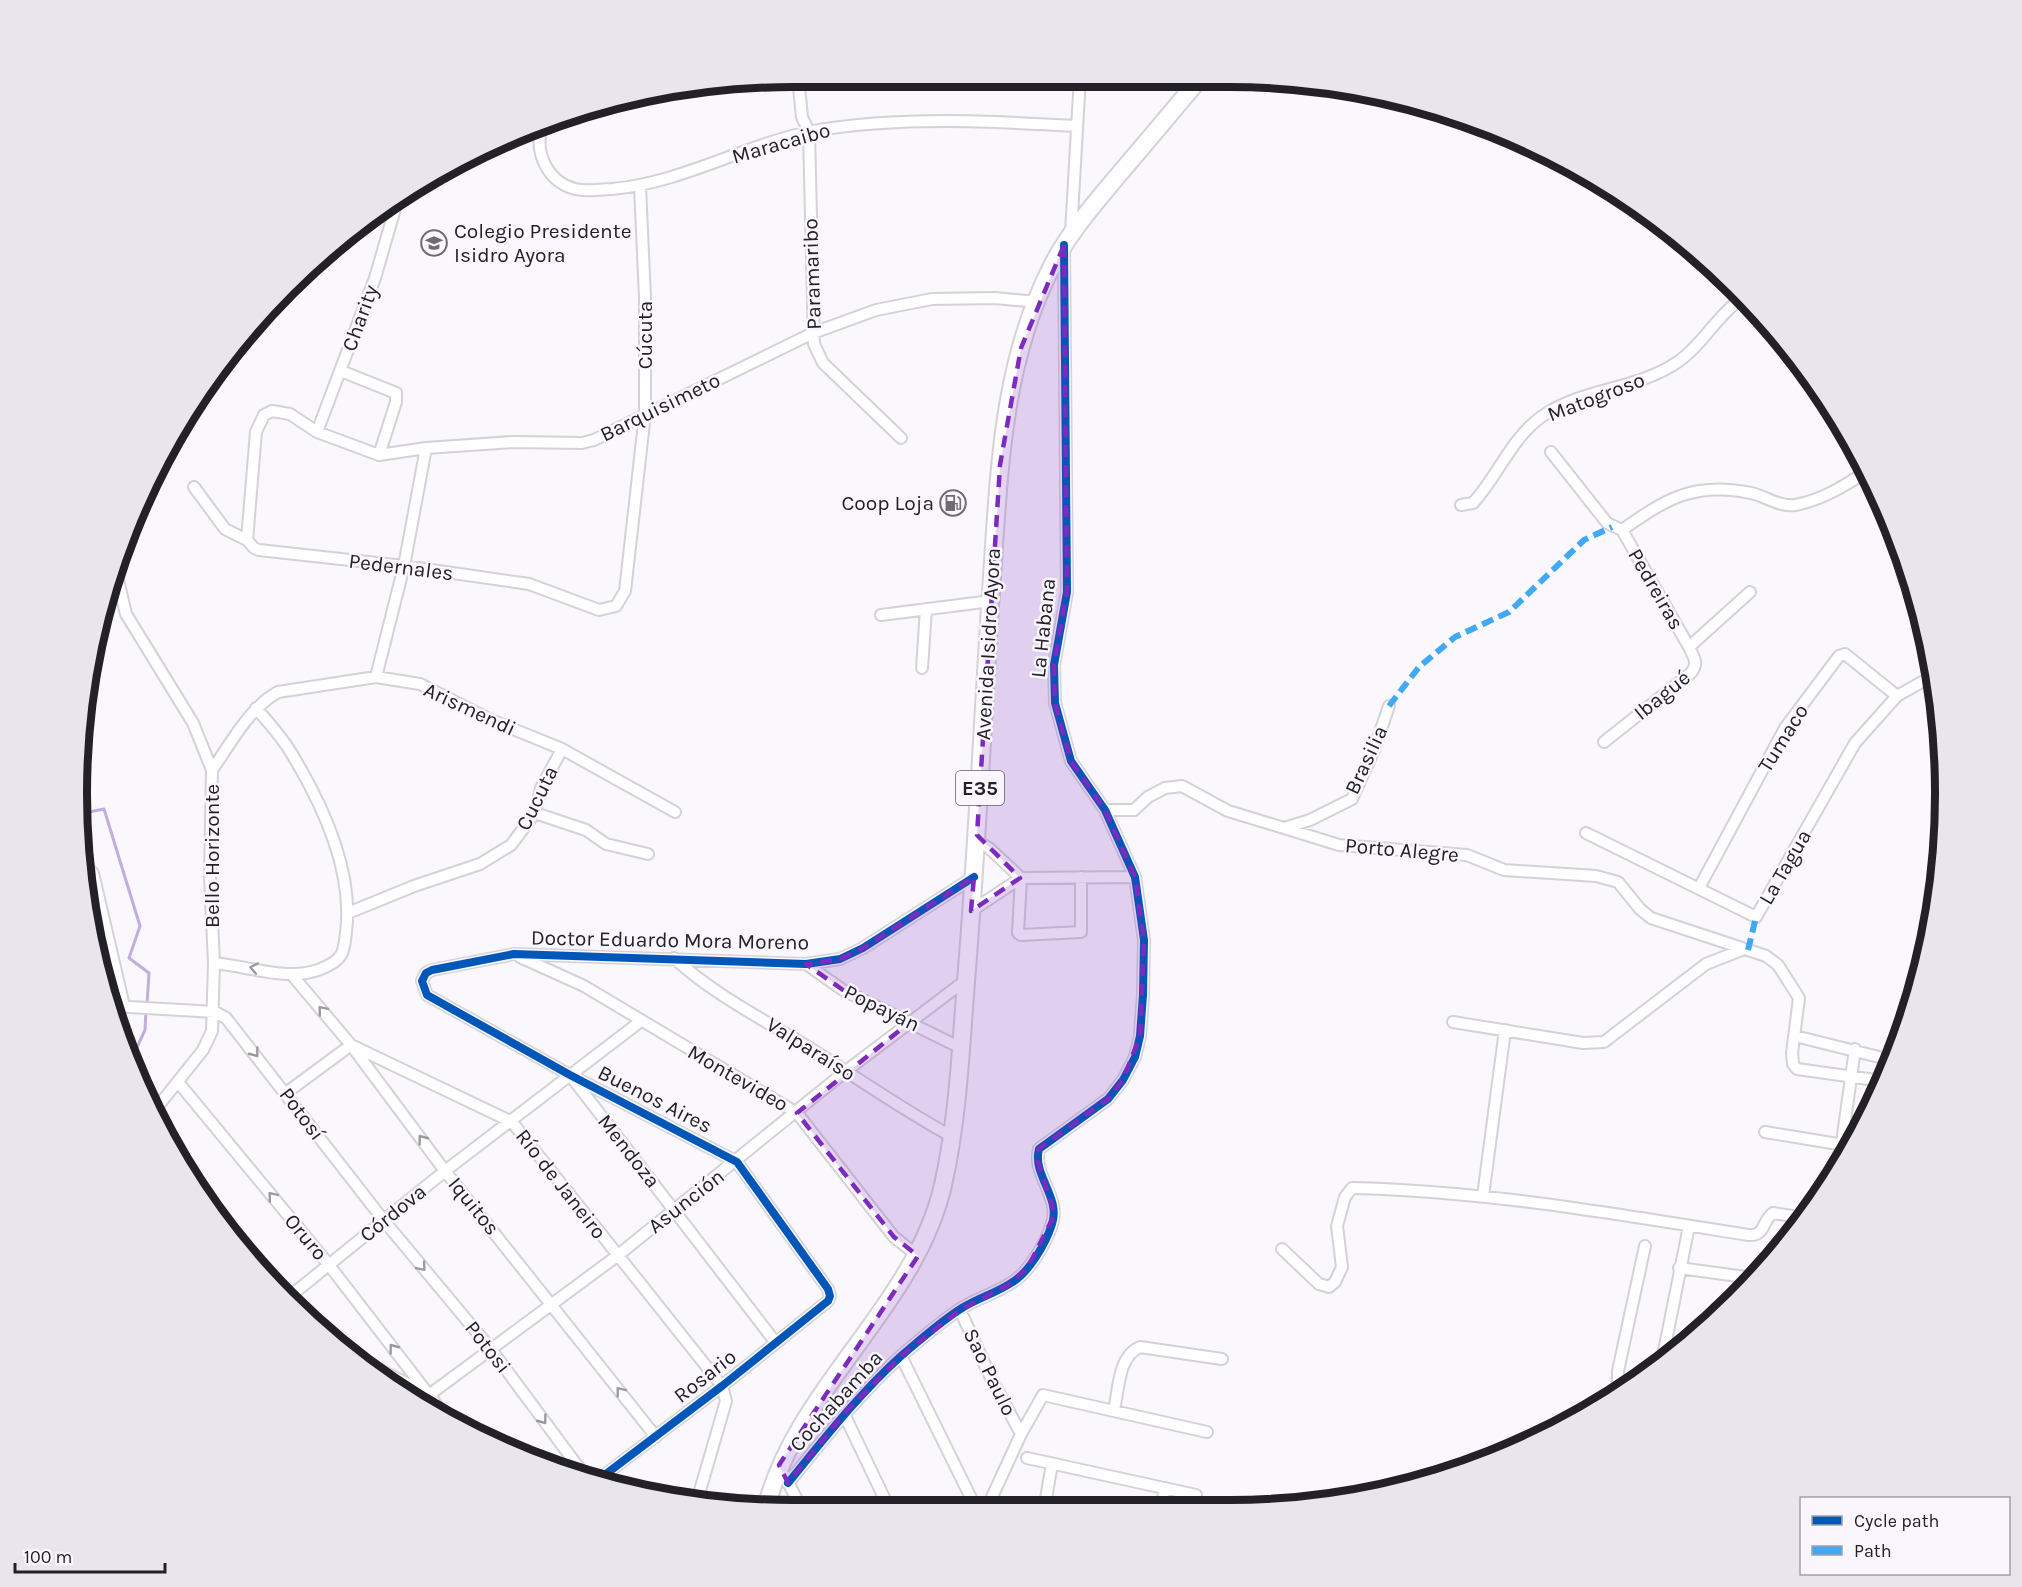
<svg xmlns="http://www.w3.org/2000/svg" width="2022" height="1587" viewBox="0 0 2022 1587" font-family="Karla,sans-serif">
<rect width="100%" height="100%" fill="#faf8fc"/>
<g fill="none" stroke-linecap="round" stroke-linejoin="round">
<!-- stream -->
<path stroke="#c1addf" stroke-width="3" d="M79 814 104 809 140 926 129 958 149 973 147 1004
M133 1056 145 1030 146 1011"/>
<!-- minor casing -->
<g stroke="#d4d2d6" stroke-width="14">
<path id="minor" d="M798 77 802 117 809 132 814 344 823 363 901 438
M541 129C535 154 548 182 575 189 587 192 600 189 612 189 682 183 746 144 813 131 899 116 990 121 1077 126
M1071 233 1080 77
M1741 296 1788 355 1803 370
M341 371 396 393V402L379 455
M317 432 375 278 397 202
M166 451 178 437 185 419
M1551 452 1607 523 1622 530
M194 487 225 529 247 540 254 548 259 550 404 566 529 584 599 610 616 606 625 591 645 414V298L640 186
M1461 505 1473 503C1498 476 1510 440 1541 417 1580 389 1633 390 1673 365 1701 348 1716 316 1742 298
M1622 530C1666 499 1694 481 1751 493 1765 496 1779 507 1795 505 1822 500 1844 486 1866 472
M1622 530 1689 647
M247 540 256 432 264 415 272 411 290 414 317 432 379 455 426 448 512 442 582 443 594 440 813 333 876 310 932 299 995 298 1037 302
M116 571 126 614 193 723 212 770 210 877 214 963 212 1031 203 1050 155 1110
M881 615 991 601
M922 668 926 609
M376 677 404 566 426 448
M1604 742 1691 673C1699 663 1694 658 1689 647L1750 592
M212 770C231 743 249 708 278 692L376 677 420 684 491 720 562 749 675 812
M1105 810H1134L1148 797 1165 788 1182 786 1228 811 1284 828 1310 820 1352 799 1374 750 1389 706
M535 813 586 830 606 844 648 854
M1284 828 1339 845 1467 855 1504 870 1596 876 1618 882 1640 909 1651 918 1748 950 1766 956 1778 965 1799 998 1792 1053 1793 1064 1797 1069 1883 1081
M1586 833 1756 917 1855 743 1897 696 1934 675
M977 841 989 848 1021 878 1135 877
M86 867 93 873 124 1006
M1021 878 1018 933 1021 935 1081 932V877
M1699 888 1785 728 1839 656 1845 654 1897 696
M971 911 1021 878
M348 913 414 886 480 864 511 845 535 813 541 788 562 749
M520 957 584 986 797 1113 894 1237 918 1256
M674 958C714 995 765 1020 811 1049 858 1078 903 1110 951 1136
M214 963C247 966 287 981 318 970 326 967 337 962 341 955 345 948 345 939 346 932 354 870 322 803 290 751 281 736 268 722 256 708
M806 964 843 990 961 1048
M292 975 351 1045 445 1171 656 1437
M112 1006 215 1012 226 1018 385 1222 490 1348 585 1476
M1453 1022 1583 1043 1604 1042 1706 964 1744 949
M1795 1036 1891 1060
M351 1045 512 1122 722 1386 726 1401 697 1501
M573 1079 776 1343
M178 1082 329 1265 446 1417
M286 1093 351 1045
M1765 1132 1850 1146
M1839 1164 1855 1049
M1483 1196 1505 1030
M1282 1249 1319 1284 1329 1287 1335 1282 1342 1267 1337 1226 1345 1197 1352 1188C1485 1191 1617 1214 1748 1235 1766 1236 1761 1222 1773 1213L1805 1218
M1679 1268 1753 1278
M289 1297 445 1171 641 1021
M960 1310 990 1376 1021 1434
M901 1356 977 1510
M362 1361 426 1393
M1662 1361 1689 1226
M1618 1392V1371L1645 1246
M429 1395 617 1256 846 1071 966 980
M1114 1410C1119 1389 1118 1356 1140 1347L1222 1359
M844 1414 890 1510
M1027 1458 1196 1495
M785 1476 802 1510
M598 1480 722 1386 828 1301 830 1296 828 1289 737 1162 570 1075 427 995 422 981 426 973 432 970 514 954 806 964 840 959 863 948 974 877
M788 1483C824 1439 859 1394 901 1356 920 1340 941 1321 962 1308 978 1298 996 1293 1011 1283 1029 1273 1046 1243 1052 1224 1061 1197 1032 1175 1039 1149L1108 1099 1123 1080 1135 1057 1140 1036 1143 995 1144 940 1135 877 1105 810 1071 761 1055 703 1054 665 1067 592 1064 247
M1161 1509 1165 1488
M986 1510 1021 1434 1043 1395 1207 1432
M1044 1510 1052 1464"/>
</g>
<!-- primary casing -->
<g stroke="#d4d2d6" stroke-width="20">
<path id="primary" d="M766 1508C797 1387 915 1307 943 1185 959 1114 961 1041 967 969 977 843 983 717 991 591 999 481 1000 367 1052 266 1068 234 1092 207 1115 179 1144 145 1172 112 1200 78"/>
</g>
<!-- minor -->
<use href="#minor" stroke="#fefeff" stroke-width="10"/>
<!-- primary -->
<use href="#primary" stroke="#fefeff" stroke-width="16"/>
<!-- quiet -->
<path stroke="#3fa9f5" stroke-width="6" stroke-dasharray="12 6" stroke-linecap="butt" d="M1389 706 1419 667 1455 637 1509 612 1584 540 1612 527
M1748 950 1756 917"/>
<!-- cycleway casing -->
<g stroke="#f9f6fe" stroke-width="11">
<path id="cycleway" d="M598 1480 722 1386 828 1301 830 1296 828 1289 737 1162 570 1075 427 995 422 981 426 973 432 970 514 954 806 964 840 959 863 948 974 877
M788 1483C824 1439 859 1394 901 1356 920 1340 941 1321 962 1308 978 1298 996 1293 1011 1283 1029 1273 1046 1243 1052 1224 1061 1197 1032 1175 1039 1149L1108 1099 1123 1080 1135 1057 1140 1036 1143 995 1144 940 1135 877 1105 810 1071 761 1055 703 1054 665 1067 592 1064 245"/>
</g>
<!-- cycleway -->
<use href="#cycleway" stroke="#0057b8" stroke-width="8"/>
</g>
<!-- one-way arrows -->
<defs><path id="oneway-chevron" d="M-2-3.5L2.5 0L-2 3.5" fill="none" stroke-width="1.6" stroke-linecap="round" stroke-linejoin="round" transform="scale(1.5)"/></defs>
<g stroke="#9b9b9e">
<use href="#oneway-chevron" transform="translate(254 968) rotate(-169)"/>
<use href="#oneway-chevron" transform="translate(322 1010) rotate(-130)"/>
<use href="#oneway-chevron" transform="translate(255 1053) rotate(53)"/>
<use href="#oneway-chevron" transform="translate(422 1139) rotate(-127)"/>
<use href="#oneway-chevron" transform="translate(272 1196) rotate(-130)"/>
<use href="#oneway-chevron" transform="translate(422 1267) rotate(50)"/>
<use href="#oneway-chevron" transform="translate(393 1348) rotate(-127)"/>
<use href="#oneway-chevron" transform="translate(620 1391) rotate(-128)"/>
<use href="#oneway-chevron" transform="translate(543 1420) rotate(53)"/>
</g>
<!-- marked area -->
<path fill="#7b2cbf" fill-opacity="0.2" stroke="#7b2cbf" stroke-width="4.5" stroke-dasharray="12 8" stroke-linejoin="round" d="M1064 245 1067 592 1054 665 1055 703 1071 761 1105 810 1135 877 1144 940 1140 1036 1123 1080 1108 1099 1039 1149 1038 1162 1055 1214 1028 1267 1010 1284 960 1310 901 1356 844 1414 788 1483 779 1465 918 1256 894 1237 797 1113 910 1022 843 990 806 964 840 959 863 948 974 877 971 911 1020 878 977 835 1000 465 1021 348Z"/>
<!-- icons -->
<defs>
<g id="school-ring" transform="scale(1.35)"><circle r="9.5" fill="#f9f6fe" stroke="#6e6c72" stroke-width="1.5"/><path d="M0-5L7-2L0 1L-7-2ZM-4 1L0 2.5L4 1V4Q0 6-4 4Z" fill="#6e6c72"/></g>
<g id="fuel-ring" transform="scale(1.35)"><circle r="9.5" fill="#f9f6fe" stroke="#6e6c72" stroke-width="1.5"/><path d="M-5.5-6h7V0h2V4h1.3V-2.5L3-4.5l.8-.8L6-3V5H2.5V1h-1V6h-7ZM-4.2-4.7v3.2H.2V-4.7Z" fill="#6e6c72"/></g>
</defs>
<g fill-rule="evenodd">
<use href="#school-ring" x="434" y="243"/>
<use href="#fuel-ring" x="953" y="503"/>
</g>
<g text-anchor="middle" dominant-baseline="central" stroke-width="5" stroke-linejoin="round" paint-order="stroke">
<!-- shield labels -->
<rect fill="#f9f6fe" stroke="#636168" stroke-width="1.5" x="956" y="771" width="48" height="34" rx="4.5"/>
<g font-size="20" font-weight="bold" fill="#232127">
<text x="980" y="788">E35</text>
</g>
<!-- street labels -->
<g font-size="21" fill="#232127" stroke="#f9f6fe">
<text transform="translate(781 143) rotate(-16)">Maracaibo</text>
<text transform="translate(812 274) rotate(-92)">Paramaribo</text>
<text transform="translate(360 318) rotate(-70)">Charity</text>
<text transform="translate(645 335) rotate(-90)">Cúcuta</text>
<text transform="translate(1596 397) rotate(-21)">Matogroso</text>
<text transform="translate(660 407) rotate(-26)">Barquisimeto</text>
<text transform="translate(401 567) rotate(7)">Pedernales</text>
<text transform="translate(1656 589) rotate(60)">Pedreiras</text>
<text transform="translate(1043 628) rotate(-84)">La Habana</text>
<text transform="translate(988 644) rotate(-87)">Avenida Isidro Ayora</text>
<text transform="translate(1662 695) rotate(-39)">Ibagué</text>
<text transform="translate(470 709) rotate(25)">Arismendi</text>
<text transform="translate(1783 738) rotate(-58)">Tumaco</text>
<text transform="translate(1366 760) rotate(-65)">Brasilia</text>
<text transform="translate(537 798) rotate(-64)">Cucuta</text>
<text transform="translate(1402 850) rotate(5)">Porto Alegre</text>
<text transform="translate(212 856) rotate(-90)">Bello Horizonte</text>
<text transform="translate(1785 867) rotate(-60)">La Tagua</text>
<text transform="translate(670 940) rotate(1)">Doctor Eduardo Mora Moreno</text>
<text transform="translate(882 1008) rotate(26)">Popayán</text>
<text transform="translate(811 1049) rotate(32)">Valparaíso</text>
<text transform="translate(738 1078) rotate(30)">Montevideo</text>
<text transform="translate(655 1099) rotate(27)">Buenos Aires</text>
<text transform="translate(302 1114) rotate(53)">Potosí</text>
<text transform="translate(629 1151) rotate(52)">Mendoza</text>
<text transform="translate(561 1184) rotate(52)">Río de Janeiro</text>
<text transform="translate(686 1201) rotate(-38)">Asunción</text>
<text transform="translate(474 1206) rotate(51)">Iquitos</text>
<text transform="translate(393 1213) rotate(-39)">Córdova</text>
<text transform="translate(306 1237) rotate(50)">Oruro</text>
<text transform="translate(488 1347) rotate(52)">Potosi</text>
<text transform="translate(990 1372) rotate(64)">Sao Paulo</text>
<text transform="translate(705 1376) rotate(-38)">Rosario</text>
<text transform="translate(836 1401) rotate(-48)">Cochabamba</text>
</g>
<!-- poi labels -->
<g font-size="21" fill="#232127" stroke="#f9f6fe" text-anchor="start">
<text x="454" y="231">Colegio Presidente<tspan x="454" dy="24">Isidro Ayora</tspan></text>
<text x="934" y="503" text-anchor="end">Coop Loja</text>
</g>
</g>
<!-- crop -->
<path d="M0 0H2022V1587H0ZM793 87H1229A706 706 0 0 1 1935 793V794A706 706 0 0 1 1229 1500H793A706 706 0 0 1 87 794V793A706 706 0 0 1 793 87Z" fill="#e8e5ed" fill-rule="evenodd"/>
<path fill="none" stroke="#232127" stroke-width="8" d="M793 87H1229A706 706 0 0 1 1935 793V794A706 706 0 0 1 1229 1500H793A706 706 0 0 1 87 794V793A706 706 0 0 1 793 87Z"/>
<!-- legend -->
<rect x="1800" y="1497" width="210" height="78" fill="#f9f6fe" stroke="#a3a1a8" stroke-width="1.5"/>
<rect x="1812" y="1516" width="30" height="9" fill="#0057b8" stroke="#a3a1a8" stroke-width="1.5"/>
<text x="1854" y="1527" font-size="18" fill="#232127">Cycle path</text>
<rect x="1812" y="1546" width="30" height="9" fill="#3fa9f5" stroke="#a3a1a8" stroke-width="1.5"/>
<text x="1854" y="1557" font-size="18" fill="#232127">Path</text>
<!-- scale -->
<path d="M15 1563v9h150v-9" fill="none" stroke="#232127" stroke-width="3"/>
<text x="24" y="1563" font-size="18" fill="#232127" stroke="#f9f6fe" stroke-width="4.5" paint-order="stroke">100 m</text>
</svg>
